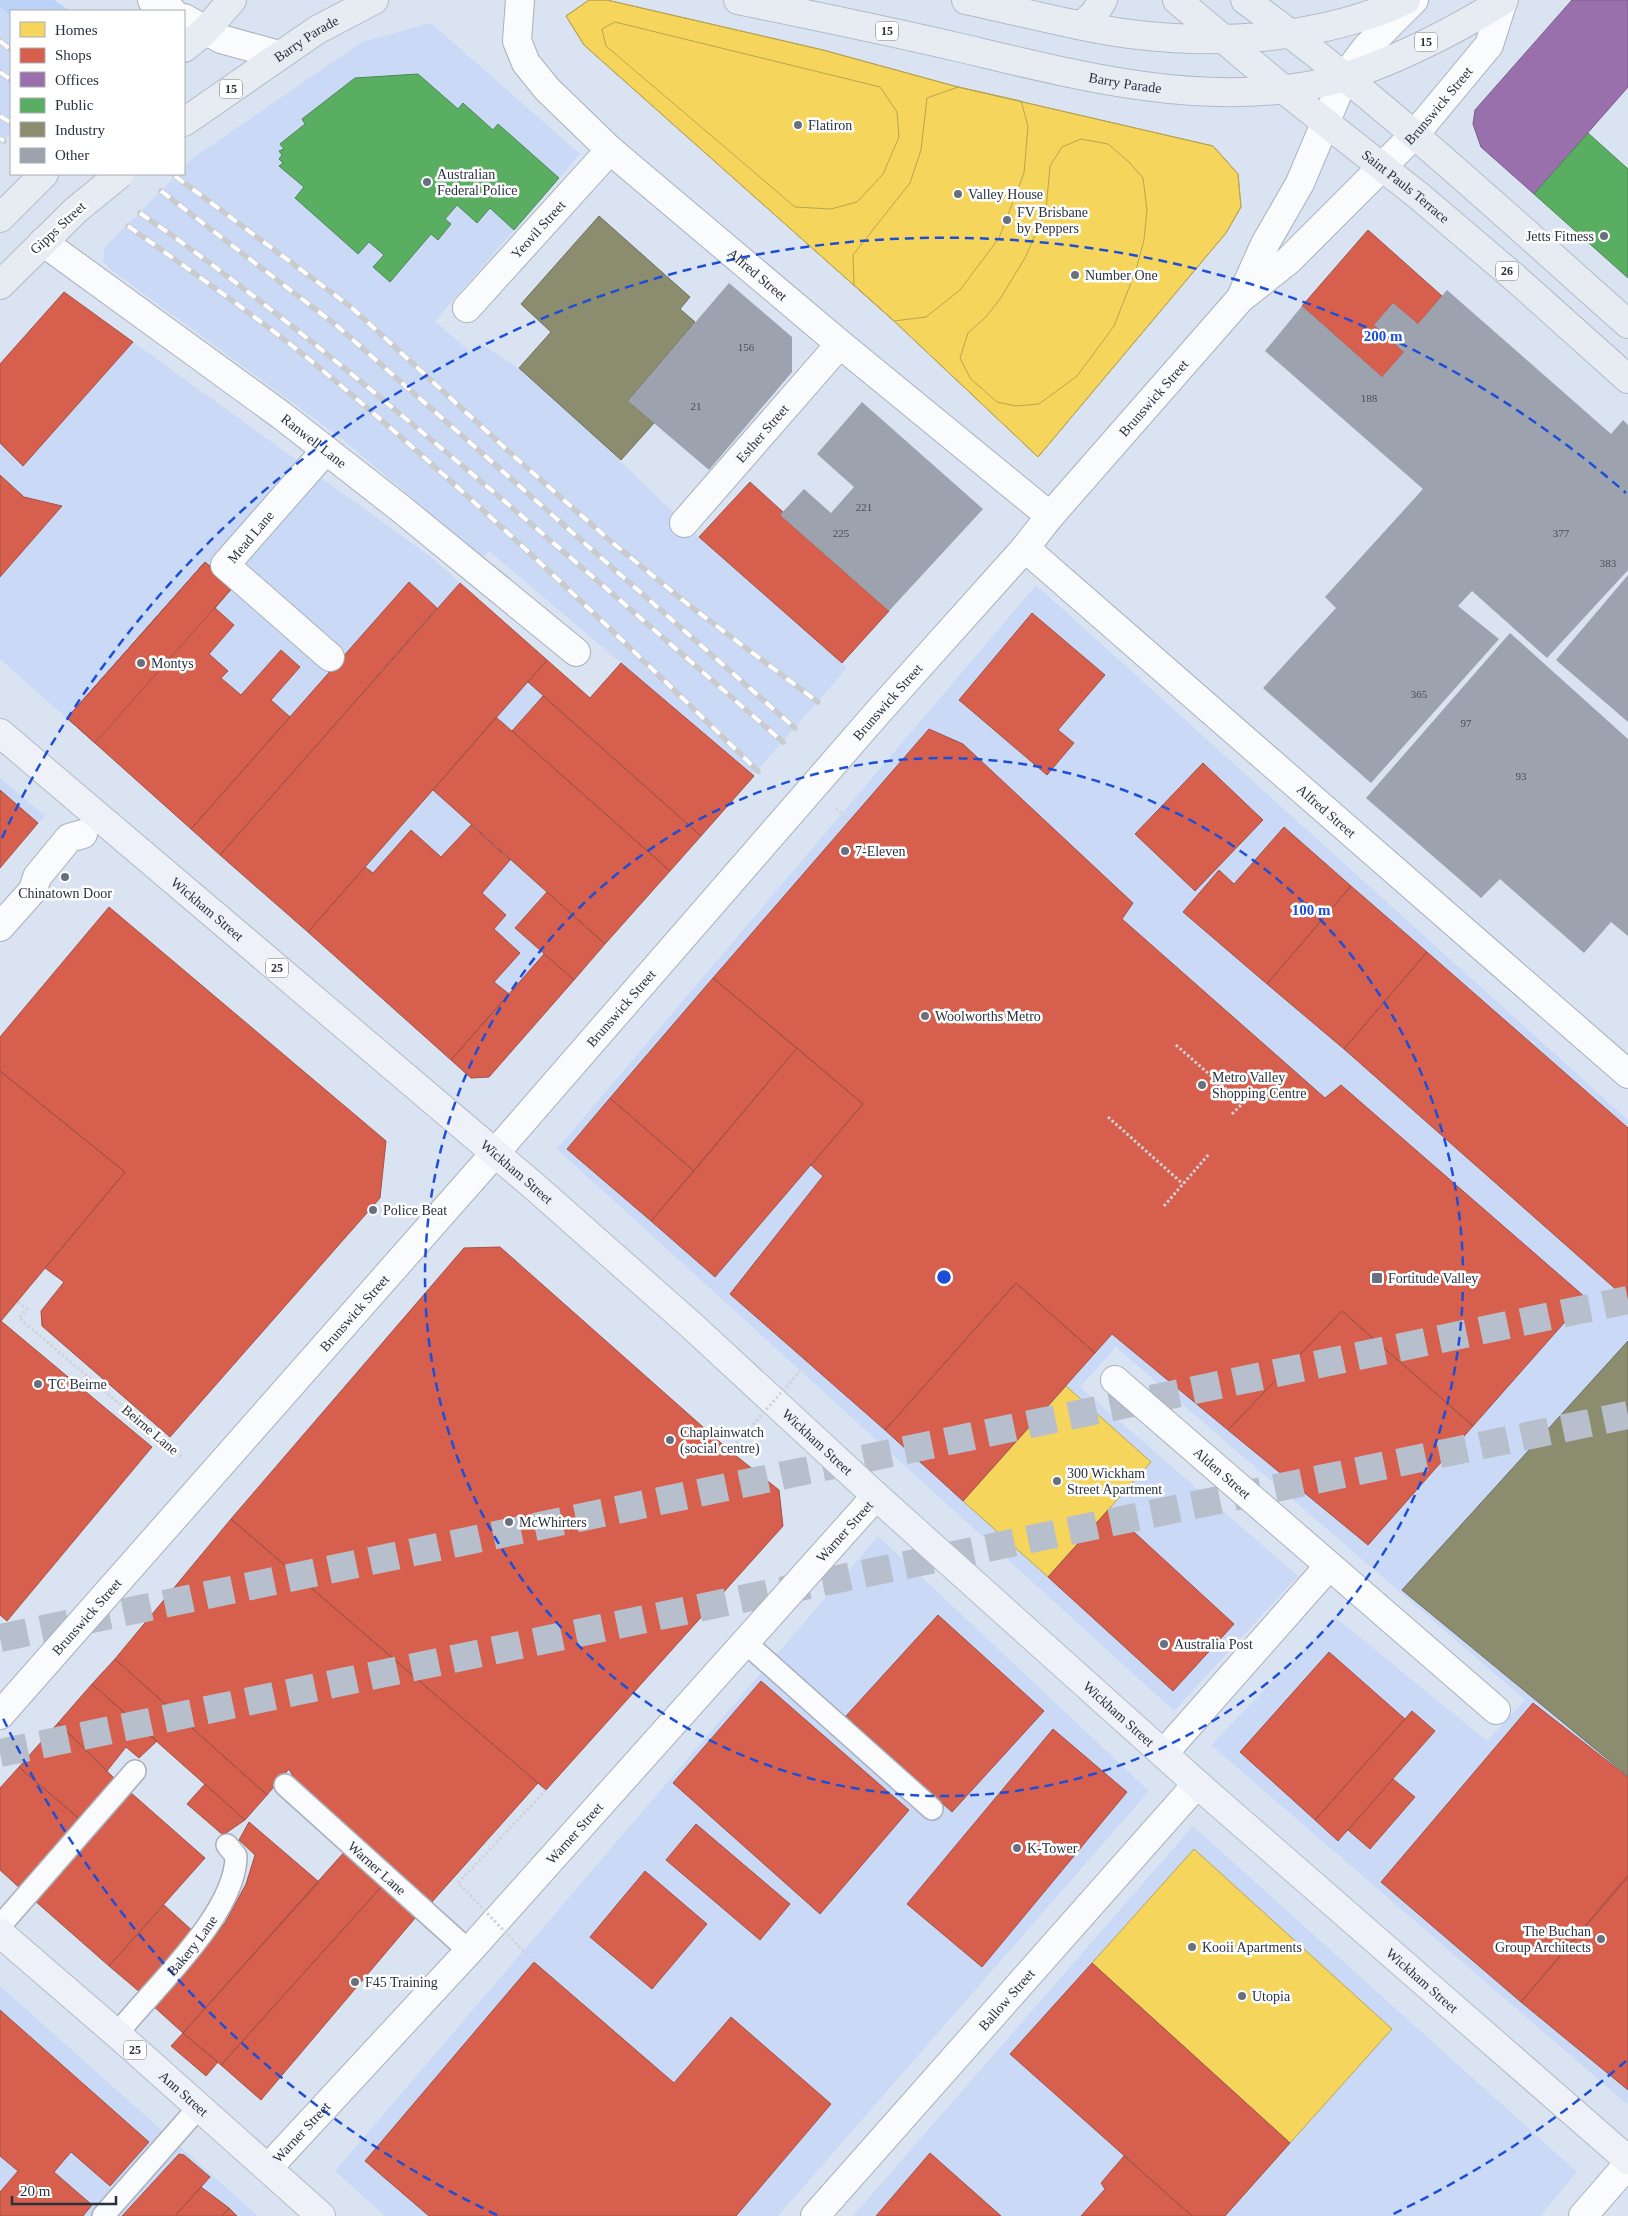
<svg xmlns="http://www.w3.org/2000/svg" width="1628" height="2216" viewBox="0 0 1628 2216" font-family="'Times New Roman',serif">
<rect width="100%" height="100%" fill="#dae3f1"/>
<!-- built -->
<path fill="#cadaf6" d="M0 0H54L70 11H11V133L0 145Z
M431 23 580 154 435 321 470 352 479 343 519 368 591 433 699 537 847 668 489 1077 471 1078 0 659V364L64 292 431 557 589 698 621 663 489 551 483 558 342 439 110 269 103 261 104 248 178 174H184V167L190 160 362 42Z
M1036 585 1628 1120V2105L1211 1745 1335 1617 1487 1741 1525 1700 1116 1347 1080 1387 1298 1576 1174 1711 557 1149Z
M0 778 45 816 0 868Z
M878 1536 1149 1791 778 2216H385L335 2171Z
M1193 1826 1577 2172 1540 2216H853Z
M0 1986 258 2216H0Z"/>
<!-- green -->
<path fill="#bbd1f6" d="M0 0H54L70 11H11V17L0 6Z"/>
<!-- homes -->
<path fill="#f6d55c" stroke="#b9a453" d="M589 0H607L823 50 958 87 1213 146 1238 174 1241 207 1226 233 1038 457 894 321 584 45 566 16Z
M589 0H607L823 50 958 87 1213 146 1238 174 1241 207 1226 233 1038 457 894 321 584 45 566 16Z
M615 22 880 87 897 112 899 137 883 174 857 202 831 209 795 207 606 46 602 29Z
M958 87 1021 101 1028 126 1024 173 999 238 960 290 926 317 894 321 854 285 853 255 910 183 921 150 927 98Z
M1081 139 1108 144 1129 162 1143 178 1147 210 1144 240 1136 270 1114 326 1077 376 1039 404 1016 406 997 402 970 378 960 358 968 333 985 318 1000 299 1025 258 1046 210 1050 166 1062 147Z
M1066 1386 1151 1462 1048 1577 963 1501Z
M1194 1849 1392 2029 1290 2143 1092 1963Z"/>
<!-- shops -->
<path fill="#d6604d" stroke="#a25248" d="M1368 230 1442 296 1418 324 1393 303 1374 325 1404 352 1382 377 1302 306Z
M64 292 133 342 23 466 0 443V364Z
M0 475 24 497 62 506 0 577Z
M750 482 783 512 780 515 889 611 842 663 699 537Z
M205 562 233 587 215 608 234 625 209 654 228 671 221 678 241 695 281 650 300 667 271 700 290 717 191 829 67 718Z
M205 562 233 587 95 743 67 718Z
M409 582 437 608 220 855 191 829Z
M460 583 547 660 308 932 220 855Z
M1032 613 1105 675 1058 730 1074 743 1047 775 959 700Z
M547 660 590 698 621 663 754 776 701 836 528 682Z
M543 696 701 836 670 871 512 731Z
M496 717 670 871 605 944 433 790Z
M929 729 963 744 1133 903 1122 919 1325 1098 1341 1085 1586 1298 1473 1426 1342 1311 1228 1430 1112 1334 1095 1353 1016 1283 885 1430 730 1294 823 1176 811 1165 863 1104 713 978Z
M1203 763 1263 820 1195 891 1135 834Z
M0 790 38 823 0 868Z
M471 825 510 860 482 893 506 915 494 929 520 953 494 982 509 994 451 1060 308 932 365 867 373 873 411 830 441 857Z
M1284 827 1351 886 1267 984 1183 912 1219 870 1234 884Z
M1351 886 1427 952 1344 1049 1267 984Z
M547 892 605 944 574 980 515 928Z
M109 907 386 1141 380 1198 170 1437 42 1326 41 1311 64 1282 45 1268 125 1172 0 1071V1037Z
M1427 952 1628 1128V1300L1344 1049Z
M544 954 574 980 489 1077 471 1078 451 1060Z
M713 978 797 1048 694 1171 610 1098Z
M797 1048 863 1104 715 1277 651 1221Z
M0 1071 125 1172 1 1321 152 1447 7 1621 0 1615Z
M610 1098 694 1171 651 1221 567 1149Z
M500 1247 730 1451 779 1490 783 1526 546 1790 231 1519 464 1248Z
M1016 1283 1095 1353 963 1501 885 1430Z
M1342 1311 1473 1426 1368 1545 1228 1430Z
M1109 1509 1234 1624 1173 1691 1048 1577Z
M231 1519 538 1783 431 1903 298 1786 289 1769 267 1795 115 1659Z
M938 1615 1044 1711 952 1812 846 1716Z
M1329 1652 1405 1719 1315 1820 1240 1752Z
M115 1659 267 1795 245 1820 92 1684Z
M761 1681 909 1810 820 1914 673 1783Z
M92 1684 157 1741 139 1758 126 1747 107 1771 58 1723Z
M1533 1703 1628 1777V1877L1521 2002 1381 1882Z
M1412 1711 1435 1731 1338 1841 1315 1820Z
M58 1723 117 1781 83 1822 19 1767Z
M1053 1729 1127 1792 982 1967 907 1904Z
M19 1767 83 1822 23 1891 0 1870V1788Z
M1393 1779 1415 1797 1370 1849 1348 1830Z
M205 1784 245 1820 223 1835 187 1804Z
M130 1792 205 1858 109 1966 34 1900Z
M249 1822 319 1882 183 2033 151 2004 225 1923 246 1884 255 1855 239 1840Z
M696 1824 790 1904 760 1940 666 1860Z
M346 1850 382 1886 221 2065 183 2033Z
M645 1871 707 1924 652 1989 590 1937Z
M1627 1876 1628 1877V2090L1521 2002Z
M382 1886 416 1917 261 2100 221 2065Z
M164 1905 195 1933 141 1993 109 1966Z
M534 1962 674 2083 731 2017 831 2104 736 2216H429L365 2161Z
M1092 1963 1290 2143 1225 2216H1192L1010 2054Z
M0 2010 149 2142 110 2186 71 2152 54 2172 92 2205 83 2216H0V2192L18 2171 0 2156Z
M183 2033 218 2062 206 2076 171 2046Z
M930 2153 1001 2216H876Z
M179 2154 184 2155 210 2177 175 2216H122Z
M1124 2156 1192 2216H1081L1105 2189 1101 2183Z
M201 2187 229 2208 222 2216H175Z
M229 2208 237 2216H222Z"/>
<!-- offices -->
<path fill="#9970ab" stroke="#785d8a" d="M1572 0H1628V87L1534 194 1481 147 1473 124 1475 110Z"/>
<!-- public -->
<path fill="#5aae61" stroke="#4c8856" d="M418 74 458 109 463 103 493 130 498 124 559 178 514 230 490 208 477 223 457 205 445 219 451 224 438 240 431 234 390 282 373 267 384 255 369 242 358 254 295 198 304 187 279 166 283 163 279 159 282 155 279 151 284 149 280 144 305 124 302 119 355 78Z
M1588 133 1628 169V278L1534 194Z"/>
<!-- industry -->
<path fill="#8c8c6e" stroke="#6f7160" d="M599 216 690 297 680 309 695 322 628 401 654 423 621 460 519 368 551 332 521 304Z
M1628 1341V1776L1402 1590Z"/>
<!-- building -->
<path fill="#9ca3af" d="M729 283 792 337V372L709 470 628 401Z
M1447 290 1611 434 1623 420 1628 425V570L1547 658 1472 591 1458 606 1499 639 1371 783 1263 688 1336 608 1325 597 1423 489 1265 351 1302 306 1382 377 1404 352 1374 325 1393 303 1418 324Z
M862 402 983 509 889 611 780 515 804 489 831 513 854 487 817 454Z
M1628 575V722L1556 660Z
M1510 633 1628 739V936L1611 922 1584 953 1500 879 1481 898 1366 798Z"/>
<g fill="none" stroke-linecap="round" stroke-linejoin="round">
<!-- highway-tunnel -->
<path stroke="#b7bfcd" stroke-width="28" stroke-dasharray="28 14" stroke-linecap="butt" d="M0 1638 1628 1300
M0 1753 1628 1415"/>
<!-- lane casing -->
<g stroke="#a9b0bc" stroke-width="24">
<g id="lane">
<path d="M746 1643 932 1809"/>
<path id="s1" d="M285 1785 469 1951"/>
<path d="M0 1926 135 1771"/>
<path id="s2" d="M117 2034C153 1988 236 1914 236 1856L227 1845"/>
<path d="M103 2216 198 2108"/>
</g>
</g>
<!-- street casing -->
<g stroke="#a9b0bc" stroke-width="30">
<g id="street">
<path id="s3" d="M520 0 517 41 526 63 547 89 610 150 840 344 1050 516"/>
<path id="s4" d="M43 242 281 415 400 508 576 652"/>
<path id="s5" d="M467 308 610 150"/>
<path d="M326 450 225 565 330 657"/>
<path id="s6" d="M684 523 840 344"/>
<path id="s7" d="M1025 548 1628 1074"/>
<path d="M0 927 33 890 37 877 69 838 83 834"/>
<path id="s8" d="M1115 1380 1496 1710"/>
<path id="s9" d="M0 1715 495 1153"/>
<path d="M1164 1753 1329 1566"/>
<path id="s10" d="M815 2216 1197 1784"/>
</g>
</g>
<!-- secondary casing -->
<g stroke="#a9b0bc" stroke-width="30">
<g id="secondary">
<path d="M152 0 172 11"/>
<path d="M184 18 221 39 279 55"/>
<path d="M1242 295 1265 244 1300 183 1345 76 1366 48 1414 0"/>
<path id="s11" d="M495 1153 879 711 1025 548 1050 516 1240 299 1289 260 1415 134 1489 45 1503 1"/>
<path id="s12" d="M268 2168 469 1951 876 1496"/>
<path d="M1583 2216 1628 2164"/>
</g>
</g>
<!-- primary casing -->
<g stroke="#b3bac7" stroke-width="30">
<g id="primary">
<path id="s13" d="M0 733 535 1187 691 1325 876 1496 1197 1784 1628 2160"/>
<path id="s14" d="M0 1933 117 2034 321 2216"/>
</g>
</g>
<!-- highway casing -->
<g stroke="#b3bac7" stroke-width="30">
<g id="highway">
<path id="s15" d="M738 0C811 15 884 30 957 47 1071 74 1190 106 1307 86 1368 76 1452 33 1504 0"/>
<path d="M966 0C1023 12 1080 28 1138 35 1226 45 1325 38 1406 0"/>
<path id="s16" d="M1177 0 1283 89 1419 196 1514 277 1628 379"/>
<path d="M1245 0C1380 98 1503 213 1628 324"/>
<path d="M1082 25 1094 14 1103 0"/>
<path d="M184 48 205 31 232 0"/>
<path id="s17" d="M184 122 317 30 374 0"/>
<path d="M0 218 44 174"/>
<path d="M0 285 76 210"/>
</g>
</g>
<!-- path -->
<path stroke="#d1d3d8" stroke-width="3" stroke-dasharray="2.5 2.5" stroke-linecap="butt" d="M836 808 849 821
M1176 1045 1242 1103
M1232 1114 1253 1093
M1108 1117 1183 1184
M1164 1206 1209 1154
M18 1302 27 1309 19 1318 184 1459"/>
<!-- lane -->
<use href="#lane" stroke="#f9fbfd" stroke-width="21"/>
<!-- street -->
<use href="#street" stroke="#f9fbfd" stroke-width="28"/>
<!-- secondary -->
<use href="#secondary" stroke="#f9fbfd" stroke-width="28"/>
<!-- primary -->
<use href="#primary" stroke="#eef1f7" stroke-width="28"/>
<!-- highway -->
<use href="#highway" stroke="#e7ebf2" stroke-width="28"/>
<!-- rail casing -->
<g stroke="#c9cbcf" stroke-width="5.5">
<path id="rail" d="M0 41 11 50
M0 72 11 80
M0 116 11 123
M0 138 4 141
M175 176 351 307 517 459 614 544 690 606 818 702
M161 191 336 325 795 728
M140 213C234 278 323 350 411 423 537 527 660 635 783 742
M128 226C189 270 252 313 310 360 467 489 612 630 758 771"/>
</g>
<!-- rail -->
<use href="#rail" stroke="#fff" stroke-width="4" stroke-dasharray="11" stroke-linecap="butt"/>
<!-- highway-bridge casing -->
<g stroke="#b3bac7" stroke-width="30" stroke-linecap="butt">
<path id="highway-bridge" d="M76 210 120 174"/>
</g>
<!-- path-bridge -->
<path stroke="#d1d3d8" stroke-width="3" stroke-dasharray="2.5 2.5" stroke-linecap="butt" d="M730 1451 800 1371
M534 1962 458 1883 546 1790"/>
<!-- highway-bridge -->
<use href="#highway-bridge" stroke="#e7ebf2" stroke-width="28"/>
</g>
<!-- distance rings -->
<g fill="none" stroke="#1d4ed8" stroke-width="2.5" stroke-dasharray="9 6">
<circle cx="944" cy="1277" r="519"/>
<path d="M1626 2061A1039 1039 0 0 1 1391 2215M497 2215A1039 1039 0 0 1 2 1716M2 838A1039 1039 0 0 1 1626 493"/>
</g>
<!-- markers -->
<g fill="#686f7d" stroke="#fff" stroke-width="2">
<circle cx="798" cy="125" r="5"/>
<circle cx="427" cy="182" r="5"/>
<circle cx="958" cy="194" r="5"/>
<circle cx="1007" cy="220" r="5"/>
<circle cx="1604" cy="236" r="5"/>
<circle cx="1075" cy="275" r="5"/>
<circle cx="141" cy="663" r="5"/>
<circle cx="845" cy="851" r="5"/>
<circle cx="65" cy="877" r="5"/>
<circle cx="925" cy="1016" r="5"/>
<circle cx="1202" cy="1085" r="5"/>
<circle cx="373" cy="1210" r="5"/>
<rect x="1371" y="1272" width="12" height="12" rx="2.5"/>
<circle cx="38" cy="1384" r="5"/>
<circle cx="670" cy="1440" r="5"/>
<circle cx="1057" cy="1481" r="5"/>
<circle cx="509" cy="1522" r="5"/>
<circle cx="1164" cy="1644" r="5"/>
<circle cx="1017" cy="1848" r="5"/>
<circle cx="1601" cy="1939" r="5"/>
<circle cx="1192" cy="1947" r="5"/>
<circle cx="355" cy="1982" r="5"/>
<circle cx="1242" cy="1996" r="5"/>
</g>
<g text-anchor="middle" dominant-baseline="central" stroke-width="5" stroke-linejoin="round" paint-order="stroke">
<!-- number labels -->
<g font-size="11" fill="#464e5a">
<text x="746" y="347">156</text>
<text x="1369" y="398">188</text>
<text x="696" y="406">21</text>
<text x="864" y="507">221</text>
<text x="841" y="533">225</text>
<text x="1561" y="533">377</text>
<text x="1608" y="563">383</text>
<text x="1419" y="694">365</text>
<text x="1466" y="723">97</text>
<text x="1521" y="776">93</text>
</g>
<!-- shield labels -->
<g fill="#fff" stroke="#6a6f78" stroke-width="1">
<rect x="876" y="21.5" width="22" height="19" rx="4"/>
<rect x="1415" y="32.5" width="22" height="19" rx="4"/>
<rect x="220" y="79.5" width="22" height="19" rx="4"/>
<rect x="1496" y="261.5" width="22" height="19" rx="4"/>
<rect x="266" y="958.5" width="22" height="19" rx="4"/>
<rect x="124" y="2040.5" width="22" height="19" rx="4"/>
</g>
<g font-size="12" font-weight="bold" fill="#2a313e">
<text x="887" y="31">15</text>
<text x="1426" y="42">15</text>
<text x="231" y="89">15</text>
<text x="1507" y="271">26</text>
<text x="277" y="968">25</text>
<text x="135" y="2050">25</text>
</g>
<!-- street labels -->
<g font-size="14" fill="#2a313e" stroke="#fff">
<text stroke="none"><textPath href="#s17" startOffset="148">Barry Parade</textPath></text>
<text stroke="none"><textPath href="#s15" startOffset="396">Barry Parade</textPath></text>
<text stroke="none"><textPath href="#s11" startOffset="1411">Brunswick Street</textPath></text>
<text stroke="none"><textPath href="#s16" startOffset="295">Saint Pauls Terrace</textPath></text>
<text transform="translate(58 228) rotate(-43)">Gipps Street</text>
<text stroke="none"><textPath href="#s5" startOffset="106">Yeovil Street</textPath></text>
<text stroke="none"><textPath href="#s3" startOffset="379">Alfred Street</textPath></text>
<text stroke="none"><textPath href="#s11" startOffset="1002">Brunswick Street</textPath></text>
<text stroke="none"><textPath href="#s6" startOffset="119">Esther Street</textPath></text>
<text stroke="none"><textPath href="#s4" startOffset="336">Ranwell Lane</textPath></text>
<text transform="translate(251 537) rotate(-50)">Mead Lane</text>
<text stroke="none"><textPath href="#s11" startOffset="598">Brunswick Street</textPath></text>
<text stroke="none"><textPath href="#s7" startOffset="400">Alfred Street</textPath></text>
<text stroke="none"><textPath href="#s13" startOffset="272">Wickham Street</textPath></text>
<text stroke="none"><textPath href="#s11" startOffset="192">Brunswick Street</textPath></text>
<text stroke="none"><textPath href="#s13" startOffset="678">Wickham Street</textPath></text>
<text stroke="none"><textPath href="#s9" startOffset="536">Brunswick Street</textPath></text>
<text transform="translate(150 1430) rotate(40)">Beirne Lane</text>
<text stroke="none"><textPath href="#s13" startOffset="1082">Wickham Street</textPath></text>
<text stroke="none"><textPath href="#s8" startOffset="142">Alden Street</textPath></text>
<text stroke="none"><textPath href="#s12" startOffset="859">Warner Street</textPath></text>
<text stroke="none"><textPath href="#s9" startOffset="131">Brunswick Street</textPath></text>
<text stroke="none"><textPath href="#s13" startOffset="1488">Wickham Street</textPath></text>
<text stroke="none"><textPath href="#s12" startOffset="454">Warner Street</textPath></text>
<text stroke="none"><textPath href="#s1" startOffset="124">Warner Lane</textPath></text>
<text stroke="none"><textPath href="#s2" startOffset="116">Bakery Lane</textPath></text>
<text stroke="none"><textPath href="#s13" startOffset="1892">Wickham Street</textPath></text>
<text stroke="none"><textPath href="#s10" startOffset="289">Ballow Street</textPath></text>
<text stroke="none"><textPath href="#s14" startOffset="244">Ann Street</textPath></text>
<text stroke="none"><textPath href="#s12" startOffset="49">Warner Street</textPath></text>
</g>
<!-- poi labels -->
<g font-size="14" fill="#2a313e" stroke="#fff" text-anchor="start">
<text x="808" y="125">Flatiron</text>
<text x="437" y="174">Australian<tspan x="437" dy="16">Federal Police</tspan></text>
<text x="968" y="194">Valley House</text>
<text x="1017" y="212">FV Brisbane<tspan x="1017" dy="16">by Peppers</tspan></text>
<text x="1594" y="236" text-anchor="end">Jetts Fitness</text>
<text x="1085" y="275">Number One</text>
<text x="151" y="663">Montys</text>
<text x="855" y="851">7-Eleven</text>
<text x="65" y="893" text-anchor="middle">Chinatown Door</text>
<text x="935" y="1016">Woolworths Metro</text>
<text x="1212" y="1077">Metro Valley<tspan x="1212" dy="16">Shopping Centre</tspan></text>
<text x="383" y="1210">Police Beat</text>
<text x="1388" y="1278">Fortitude Valley</text>
<text x="48" y="1384">TC Beirne</text>
<text x="680" y="1432">Chaplainwatch<tspan x="680" dy="16">(social centre)</tspan></text>
<text x="1067" y="1473">300 Wickham<tspan x="1067" dy="16">Street Apartment</tspan></text>
<text x="519" y="1522">McWhirters</text>
<text x="1174" y="1644">Australia Post</text>
<text x="1027" y="1848">K-Tower</text>
<text x="1591" y="1931" text-anchor="end">The Buchan<tspan x="1591" dy="16">Group Architects</tspan></text>
<text x="1202" y="1947">Kooii Apartments</text>
<text x="365" y="1982">F45 Training</text>
<text x="1252" y="1996">Utopia</text>
</g>
</g>
<circle cx="944" cy="1277" r="8" fill="#1d4ed8" stroke="#fff" stroke-width="2.5"/>
<g font-size="15" text-anchor="middle" font-weight="bold" fill="#1d4ed8" stroke="#fff" stroke-width="5" stroke-linejoin="round" paint-order="stroke">
<text x="1383" y="341">200 m</text>
<text x="1311" y="915">100 m</text>
</g>
<!-- legend -->
<rect x="10" y="10" width="175" height="165" fill="#ffffff" stroke="#aaadb2"/>
<rect x="20" y="22" width="25" height="15" fill="#f6d55c" stroke="#aaadb2"/>
<text x="55" y="35" font-size="15" fill="#2a313e">Homes</text>
<rect x="20" y="48" width="25" height="15" fill="#d6604d" stroke="#aaadb2"/>
<text x="55" y="60" font-size="15" fill="#2a313e">Shops</text>
<rect x="20" y="72" width="25" height="15" fill="#9970ab" stroke="#aaadb2"/>
<text x="55" y="85" font-size="15" fill="#2a313e">Offices</text>
<rect x="20" y="98" width="25" height="15" fill="#5aae61" stroke="#aaadb2"/>
<text x="55" y="110" font-size="15" fill="#2a313e">Public</text>
<rect x="20" y="122" width="25" height="15" fill="#8c8c6e" stroke="#aaadb2"/>
<text x="55" y="135" font-size="15" fill="#2a313e">Industry</text>
<rect x="20" y="148" width="25" height="15" fill="#9ca3af" stroke="#aaadb2"/>
<text x="55" y="160" font-size="15" fill="#2a313e">Other</text>
<!-- scale -->
<path d="M12 2196v8h104v-8" fill="none" stroke="#2a313e" stroke-width="2.5"/>
<text x="20" y="2196" font-size="15" fill="#2a313e" stroke="#ffffff" stroke-width="4" paint-order="stroke">20 m</text>
</svg>
